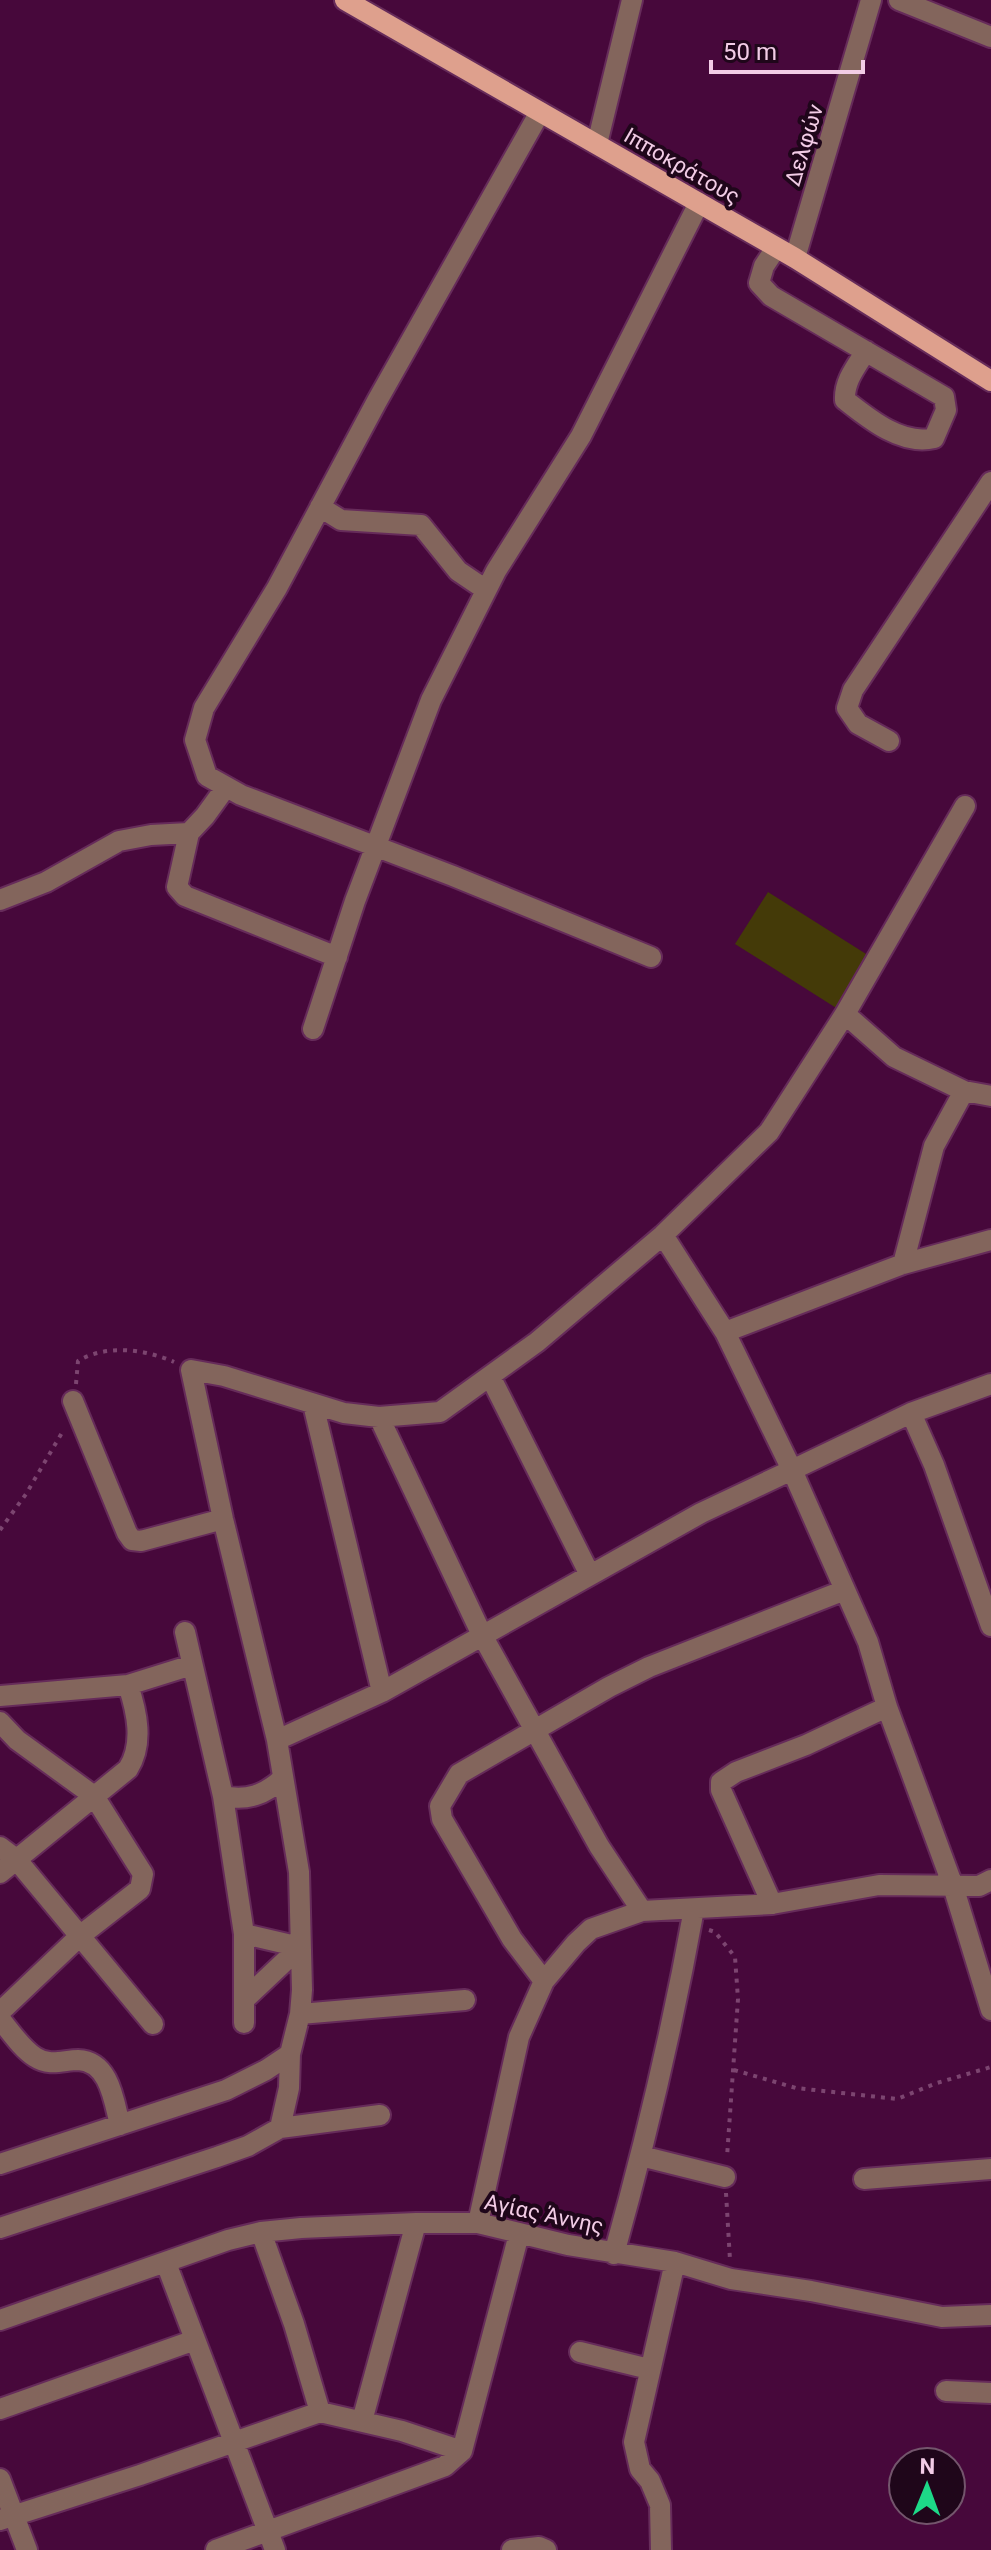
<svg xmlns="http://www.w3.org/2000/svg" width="991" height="2550" viewBox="0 0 991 2550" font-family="Roboto,sans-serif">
<rect width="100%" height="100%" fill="#47083b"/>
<!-- pitch -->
<path fill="#443a08" d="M768 892 874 959 841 1011 735 944Z"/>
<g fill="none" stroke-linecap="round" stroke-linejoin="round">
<!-- minor casing -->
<g stroke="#662b5a" stroke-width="24">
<path id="minor" d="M899 0 991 37
M540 112 377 401 277 588 204 708 195 740 207 776 241 795 453 876 651 957
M597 144 632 0
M776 248 764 266 759 283 771 296 944 397 946 410 934 438C902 446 869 419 845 400 844 381 856 367 866 351
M795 258 871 0
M320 507 341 520 421 525 458 571 486 590
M889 741 858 724 847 708 853 690 991 482
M965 806 845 1014 769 1132 663 1235 725 1332 792 1470 911 1413 991 1384
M189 833 177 887 185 896 337 957
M0 900 46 882 119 841 151 835 189 833 205 816 226 787
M845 1014 894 1057 964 1091 991 1096
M313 1029 355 901 431 700 496 571 581 436 699 203
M903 1264 934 1146 964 1091
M725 1332 903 1264 991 1240
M490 1376 590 1575
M73 1401 127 1533 132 1540 141 1541 223 1519
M313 1404 382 1692
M911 1413 934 1465 991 1626
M379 1417 482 1635 599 1846 642 1911
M185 1632 223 1796 244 1934V2023
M0 1696 128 1685 192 1665
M0 1722 17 1740 94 1796 143 1874 140 1889 81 1935 0 2012
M277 1740 223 1519 191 1370 224 1376 344 1413 379 1417 440 1412 537 1342 663 1235
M223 1796C247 1801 265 1795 283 1778
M0 1847 16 1859 153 2024
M0 1873 128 1769C144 1744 137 1712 128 1685
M772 1904 721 1790V1782L736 1772 806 1745 887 1707
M244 1934 300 1947
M544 1981 512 1939 442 1819 440 1806 459 1774 609 1687 649 1667 845 1590
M246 1998 300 1947
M300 2014 465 2000
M0 2019C10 2031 22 2049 35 2057 50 2067 64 2060 78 2060 110 2061 114 2102 120 2125
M280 2128 289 2088 290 2054
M641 2156 725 2177
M0 2164 226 2090 266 2070 290 2054 300 2014 302 1990 299 1872 277 1740 382 1692 701 1513 792 1470 868 1642 887 1707 953 1886 991 2010
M864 2179 991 2169
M478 2223 519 2037 544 1981 576 1943 591 1929 642 1911 772 1904 879 1885 979 1886 991 1880
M0 2228 217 2157 248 2146 280 2128 380 2115
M261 2232 294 2324 320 2412
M614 2254C646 2140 673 2025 694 1909
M166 2263 275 2550
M0 2320 228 2240 261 2232 301 2228 416 2223H478L568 2245 675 2262 731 2279 811 2291 942 2317 991 2315
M580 2352 649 2369
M946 2391 991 2393
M0 2409 195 2340
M362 2421 416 2223
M0 2479 27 2550
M0 2520 140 2475 320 2412 402 2431 462 2451
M216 2550 445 2466 462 2451 519 2234
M512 2550 539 2547 546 2550
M661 2550 660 2505 650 2481 640 2469 634 2442 675 2262"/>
</g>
<!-- major casing -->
<g stroke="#662b5a" stroke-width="24">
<path id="major" d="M345 0 795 258 991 381"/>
</g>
<!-- path -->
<path stroke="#7c4570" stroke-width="4" stroke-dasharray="4 6" stroke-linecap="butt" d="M76 1384 78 1361C106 1344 145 1349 174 1362
M0 1530 26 1494 63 1431
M709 1930 715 1932 735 1957 738 1999 727 2157
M734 2070 796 2088 897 2099 937 2083 991 2067
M726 2193 730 2260"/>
<!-- minor -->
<use href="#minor" stroke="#83655c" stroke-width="20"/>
<!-- major -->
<use href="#major" stroke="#dea08d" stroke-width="20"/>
</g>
<g text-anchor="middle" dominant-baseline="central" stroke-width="8" stroke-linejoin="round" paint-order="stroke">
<!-- street labels -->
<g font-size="22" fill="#f2cce6" stroke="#1f061a">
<text transform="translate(804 145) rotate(-73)">Δελφών</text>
<text transform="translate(682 166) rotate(30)">Ιπποκράτους</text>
<text transform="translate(544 2214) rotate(12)">Αγίας Άννης</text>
</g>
</g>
<!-- north arrow -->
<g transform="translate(927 2486) rotate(1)"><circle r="38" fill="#1f061a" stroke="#73556c" stroke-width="2"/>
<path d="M0-6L14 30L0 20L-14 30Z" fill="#1dd988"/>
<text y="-12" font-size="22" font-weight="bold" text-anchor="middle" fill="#f2cce6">N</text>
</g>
<!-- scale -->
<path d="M711 60v12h152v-12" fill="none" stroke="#f2cce6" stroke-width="4"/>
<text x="723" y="60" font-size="24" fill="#f2cce6" stroke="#1f061a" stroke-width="6" paint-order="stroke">50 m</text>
</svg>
